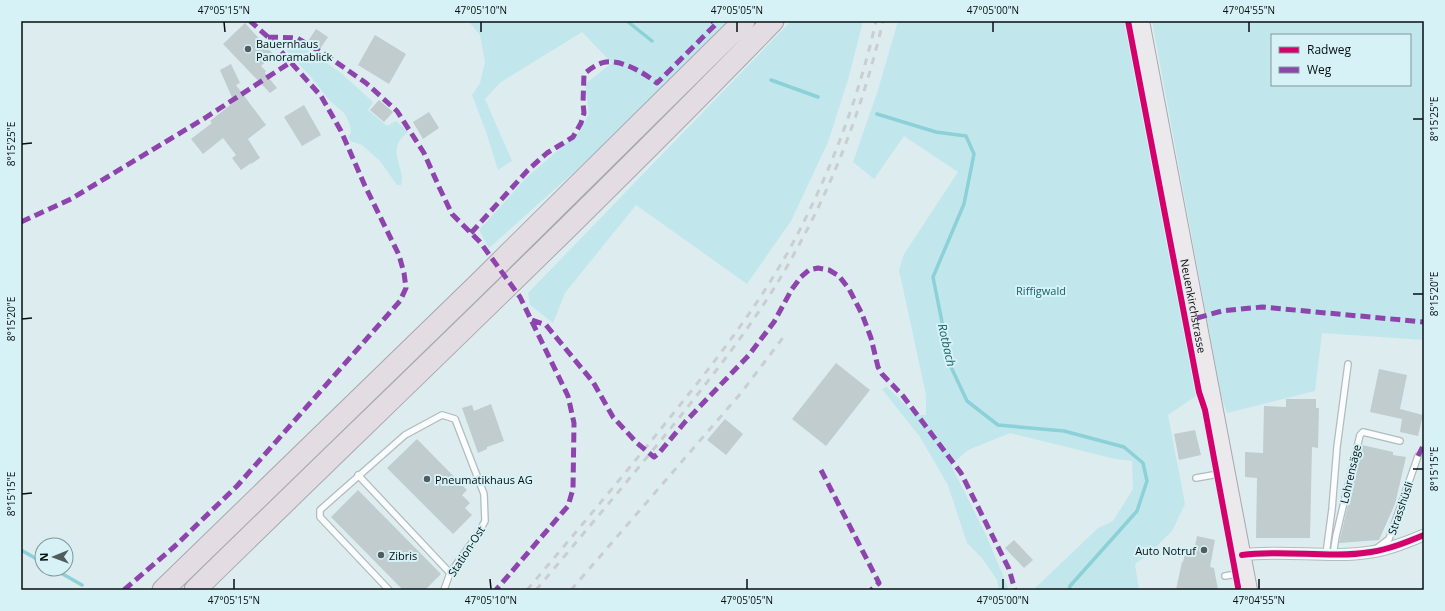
<svg xmlns="http://www.w3.org/2000/svg" width="1445" height="611" viewBox="0 0 1445 611" font-family="'Open Sans',sans-serif">
<rect width="100%" height="100%" fill="#ddecef"/>
<!-- green -->
<path fill="#c1e7ec" fill-rule="evenodd" d="M468 21H732L619 132 489 248 479 230 526 178 579 132 589 114 585 84 612 63 582 32 501 82 485 99 512 161 498 170 486 132 472 95 480 83 485 62 480 35Z
M791 21H863L848 80 828 142 791 221 747 284 636 205 565 293 553 323 530 305 528 293Z
M898 21H1125L1172 265 1196 396 1168 415 1185 504 1172 531 1150 553 1135 564 1139 590H1033L1098 528 1113 521 1133 489 1132 461 1115 459 1010 433 968 450 951 465 986 535 1009 590H999L997 580 982 558 967 543 948 485 920 437 882 389 887 387 916 415H926V395L899 270 904 254 958 172 904 136 874 179 853 162 878 90Z
M1152 21H1424V340L1322 333 1315 391 1227 413 1221 395ZM1272 35H1410V85H1272Z
M292 43H295L299 44 341 73 373 102 368 110 387 126 396 121 408 132C405 135 400 138 399 142 391 158 406 171 401 185H397L380 161 362 145 350 141 348 136 351 133 350 125 345 114 329 100 311 77 286 50Z"/>
<g fill="none" stroke-linecap="round" stroke-linejoin="round">
<!-- stream -->
<path stroke="#8cd0d8" stroke-width="3.5" d="M627 21 652 41
M771 80 818 97
M877 114 936 132 966 136 974 154 964 204 933 277 951 367 967 401 998 425 1064 431 1124 447 1143 463 1147 481 1137 511 1070 586 1069 590
M21 550 42 562
M54 569 82 585"/>
</g>
<!-- building -->
<path fill="#c0ccce" d="M245 23 273 54 261 66 266 71 265 73 277 88 270 93 223 44Z
M316 29 328 37 320 49 308 41Z
M375 35 406 54 389 84 358 65Z
M231 64 240 83 236 85 266 125 248 139 260 158 251 164V163L241 170 232 158 236 155 223 138 203 154 191 139 212 123 210 121 234 102 220 70Z
M379 100 393 112 384 122 370 110Z
M304 105 321 135 302 146 284 117Z
M429 112 439 128 423 139 413 122Z
M836 363 870 390 826 446 792 419Z
M1379 369 1407 375 1400 409 1423 415 1418 436 1400 432 1402 419 1370 412Z
M1286 399H1316V408H1319L1318 448 1312 447 1310 538H1256L1257 478 1245 477V452L1263 453 1264 406 1286 407Z
M491 404 504 441 487 447V449L478 453 462 408 472 405 474 411Z
M725 419 743 434 726 455 707 440Z
M1195 430 1201 455 1179 460 1174 434Z
M417 439 467 490 462 495 470 503 465 508 472 515 453 534 387 468Z
M1362 445 1393 452V455L1406 457 1395 504 1379 540 1339 543Z
M358 490 441 574 425 590H403L331 517Z
M1197 536 1215 540 1210 567 1214 568 1218 590H1176L1182 562H1183L1186 550 1194 551Z
M1014 540 1033 560 1024 568 1005 548Z"/>
<g fill="none" stroke-linecap="round" stroke-linejoin="round">
<!-- service casing -->
<g stroke="#b0bcbe" stroke-width="8">
<path id="service" d="M358 475 450 573
M1196 478 1224 473
M1376 549 1389 539 1418 456
M1326 554 1332 509 1337 447 1348 364
M1333 555 1336 536 1360 435 1363 432 1400 441
M1225 576 1242 573
M389 590 320 517V510L405 435 442 415 455 419 484 494 485 521 478 534 450 573 444 590"/>
</g>
<!-- minor casing -->
<g stroke="#b0bcbe" stroke-width="13">
<path id="minor" d="M1242 555C1285 549 1328 559 1371 552 1390 549 1407 542 1424 535"/>
</g>
<!-- primary casing -->
<g stroke="#a8a7af" stroke-width="20">
<g id="primary">
<path id="s1" d="M1140 21 1248 590"/>
</g>
</g>
<!-- motorway casing -->
<g stroke="#a8a7af" stroke-width="23">
<path id="motorway" d="M163 590 477 285 744 21
M195 590C388 401 585 215 773 21"/>
</g>
<!-- service -->
<use href="#service" stroke="#fafcfd" stroke-width="5.5"/>
<!-- minor -->
<use href="#minor" stroke="#fafcfd" stroke-width="11"/>
<!-- primary -->
<use href="#primary" stroke="#ece9ed" stroke-width="18"/>
<!-- motorway -->
<use href="#motorway" stroke="#e3dde3" stroke-width="21"/>
<!-- rail -->
<path stroke="#caced0" stroke-width="3" stroke-dasharray="7 7" stroke-linecap="butt" d="M527 590C576 532 625 474 672 415 714 363 755 310 788 252 828 179 858 101 876 21
M536 590C584 533 632 476 679 418 720 366 762 313 794 254 835 181 864 103 883 21
M571 590 741 393 785 335"/>
<!-- quiet -->
<path stroke="#8e44ad" stroke-width="5" stroke-dasharray="10 5" stroke-linecap="butt" d="M268 37 297 38 326 55 366 83 397 111 424 153 440 189 452 214 480 242 520 297 568 396 574 423 573 489 568 506 496 590
M21 222 71 199 205 118 291 62
M471 233 528 170 547 153 573 137 581 123 584 113 583 103 584 74C590 69 598 63 606 62 623 60 644 73 657 83L716 24 712 21
M1197 318 1222 311 1262 307 1424 322
M532 320 546 325 593 382 613 417 637 443 654 457 659 453 685 422 749 355 774 322 792 289 801 277 809 270 818 268 829 270 839 276 849 289 862 314 871 338 878 367 882 374 903 396 961 473 1009 569 1015 590
M1418 456 1424 444
M821 470 879 583 871 590
M124 590 175 546 237 486 400 301 406 288 404 273 399 255 365 186 341 131 321 96 268 37 250 21"/>
<!-- cycleway casing -->
<g stroke="#d6f2f6" stroke-width="8">
<path id="cycleway" d="M1128 21 1199 392 1205 410 1238 587
M1242 555C1285 549 1328 559 1371 552 1390 549 1407 542 1424 535"/>
</g>
<!-- cycleway -->
<use href="#cycleway" stroke="#d6006c" stroke-width="6"/>
</g>
<!-- ticks -->
<path fill="none" stroke="#060f11" stroke-width="1.5" d="M224 22 225 32M481 22V32M737 22V32M993 22V32M1249 22V32M1413 119H1423M22 144 32 143M1413 294H1423M22 319 32 318M1413 469H1423M22 494 32 493M234 579V589M490 579 491 589M747 579V589M1003 579V589M1259 579V589"/>
<!-- markers -->
<g fill="#515c5f" stroke="#d6f2f6" stroke-width="1.5">
<circle cx="248" cy="49" r="4"/>
<circle cx="427" cy="479" r="4"/>
<circle cx="1204" cy="550" r="4"/>
<circle cx="381" cy="555" r="4"/>
</g>
<g text-anchor="middle" dominant-baseline="central" stroke-width="4" stroke-linejoin="round" paint-order="stroke">
<!-- poi labels -->
<g font-size="11" fill="#060f11" stroke="#d6f2f6" text-anchor="start">
<text x="256" y="43">Bauernhaus<tspan x="256" dy="13">Panoramablick</tspan></text>
<text x="435" y="479">Pneumatikhaus AG</text>
<text x="1196" y="550" text-anchor="end">Auto Notruf</text>
<text x="389" y="555">Zibris</text>
</g>
<!-- park labels -->
<g font-size="11" fill="#17626a" stroke="#d6f2f6">
<text x="1041" y="290">Riffigwald</text>
</g>
<!-- street labels -->
<g font-size="11" fill="#060f11" stroke="#d6f2f6">
<text stroke="none"><textPath href="#s1" startOffset="290">Neuenkirchstrasse</textPath></text>
<text transform="translate(1350 474) rotate(-77)">Lohrensäge</text>
<text transform="translate(1400 508) rotate(-71)">Strasshüsli</text>
<text transform="translate(466 551) rotate(-57)">Station-Ost</text>
</g>
<!-- water labels -->
<g font-size="12" font-style="italic" fill="#135f67" stroke="#d6f2f6">
<text transform="translate(947 345) rotate(77)">Rotbach</text>
</g>
</g>
<!-- border -->
<rect width="1445" height="611" fill="none" stroke="#d6f2f6" stroke-width="44"/>
<!-- legend -->
<rect x="1271" y="34" width="140" height="52" fill="#d6f2f6" stroke="#83979a"/>
<rect x="1279" y="47" width="20" height="6" fill="#d6006c" stroke="#83979a"/>
<text x="1307" y="54" font-size="12" fill="#060f11">Radweg</text>
<rect x="1279" y="67" width="20" height="6" fill="#8e44ad" stroke="#83979a"/>
<text x="1307" y="74" font-size="12" fill="#060f11">Weg</text>
<!-- north arrow -->
<g transform="translate(54 557) rotate(269)"><circle r="19" fill="#d6f2f6" stroke="#83979a"/>
<path d="M0-3L7 15L0 10L-7 15Z" fill="#515c5f"/>
<text y="-6" font-size="11" font-weight="bold" text-anchor="middle" fill="#060f11">N</text>
</g>
<rect x="22" y="22" width="1401" height="567" fill="none" stroke="#060f11" stroke-width="1.5"/>
<g font-size="10" text-anchor="middle" fill="#060f11">
<text x="224" y="14">47°05'15"N</text>
<text x="481" y="14">47°05'10"N</text>
<text x="737" y="14">47°05'05"N</text>
<text x="993" y="14">47°05'00"N</text>
<text x="1249" y="14">47°04'55"N</text>
<text transform="translate(1434 119) rotate(-90)" y="4">8°15'25"E</text>
<text transform="translate(11 144) rotate(-90)" y="4">8°15'25"E</text>
<text transform="translate(1434 294) rotate(-90)" y="4">8°15'20"E</text>
<text transform="translate(11 319) rotate(-90)" y="4">8°15'20"E</text>
<text transform="translate(1434 469) rotate(-90)" y="4">8°15'15"E</text>
<text transform="translate(11 494) rotate(-90)" y="4">8°15'15"E</text>
<text x="234" y="604">47°05'15"N</text>
<text x="491" y="604">47°05'10"N</text>
<text x="747" y="604">47°05'05"N</text>
<text x="1003" y="604">47°05'00"N</text>
<text x="1259" y="604">47°04'55"N</text>
</g>
</svg>
